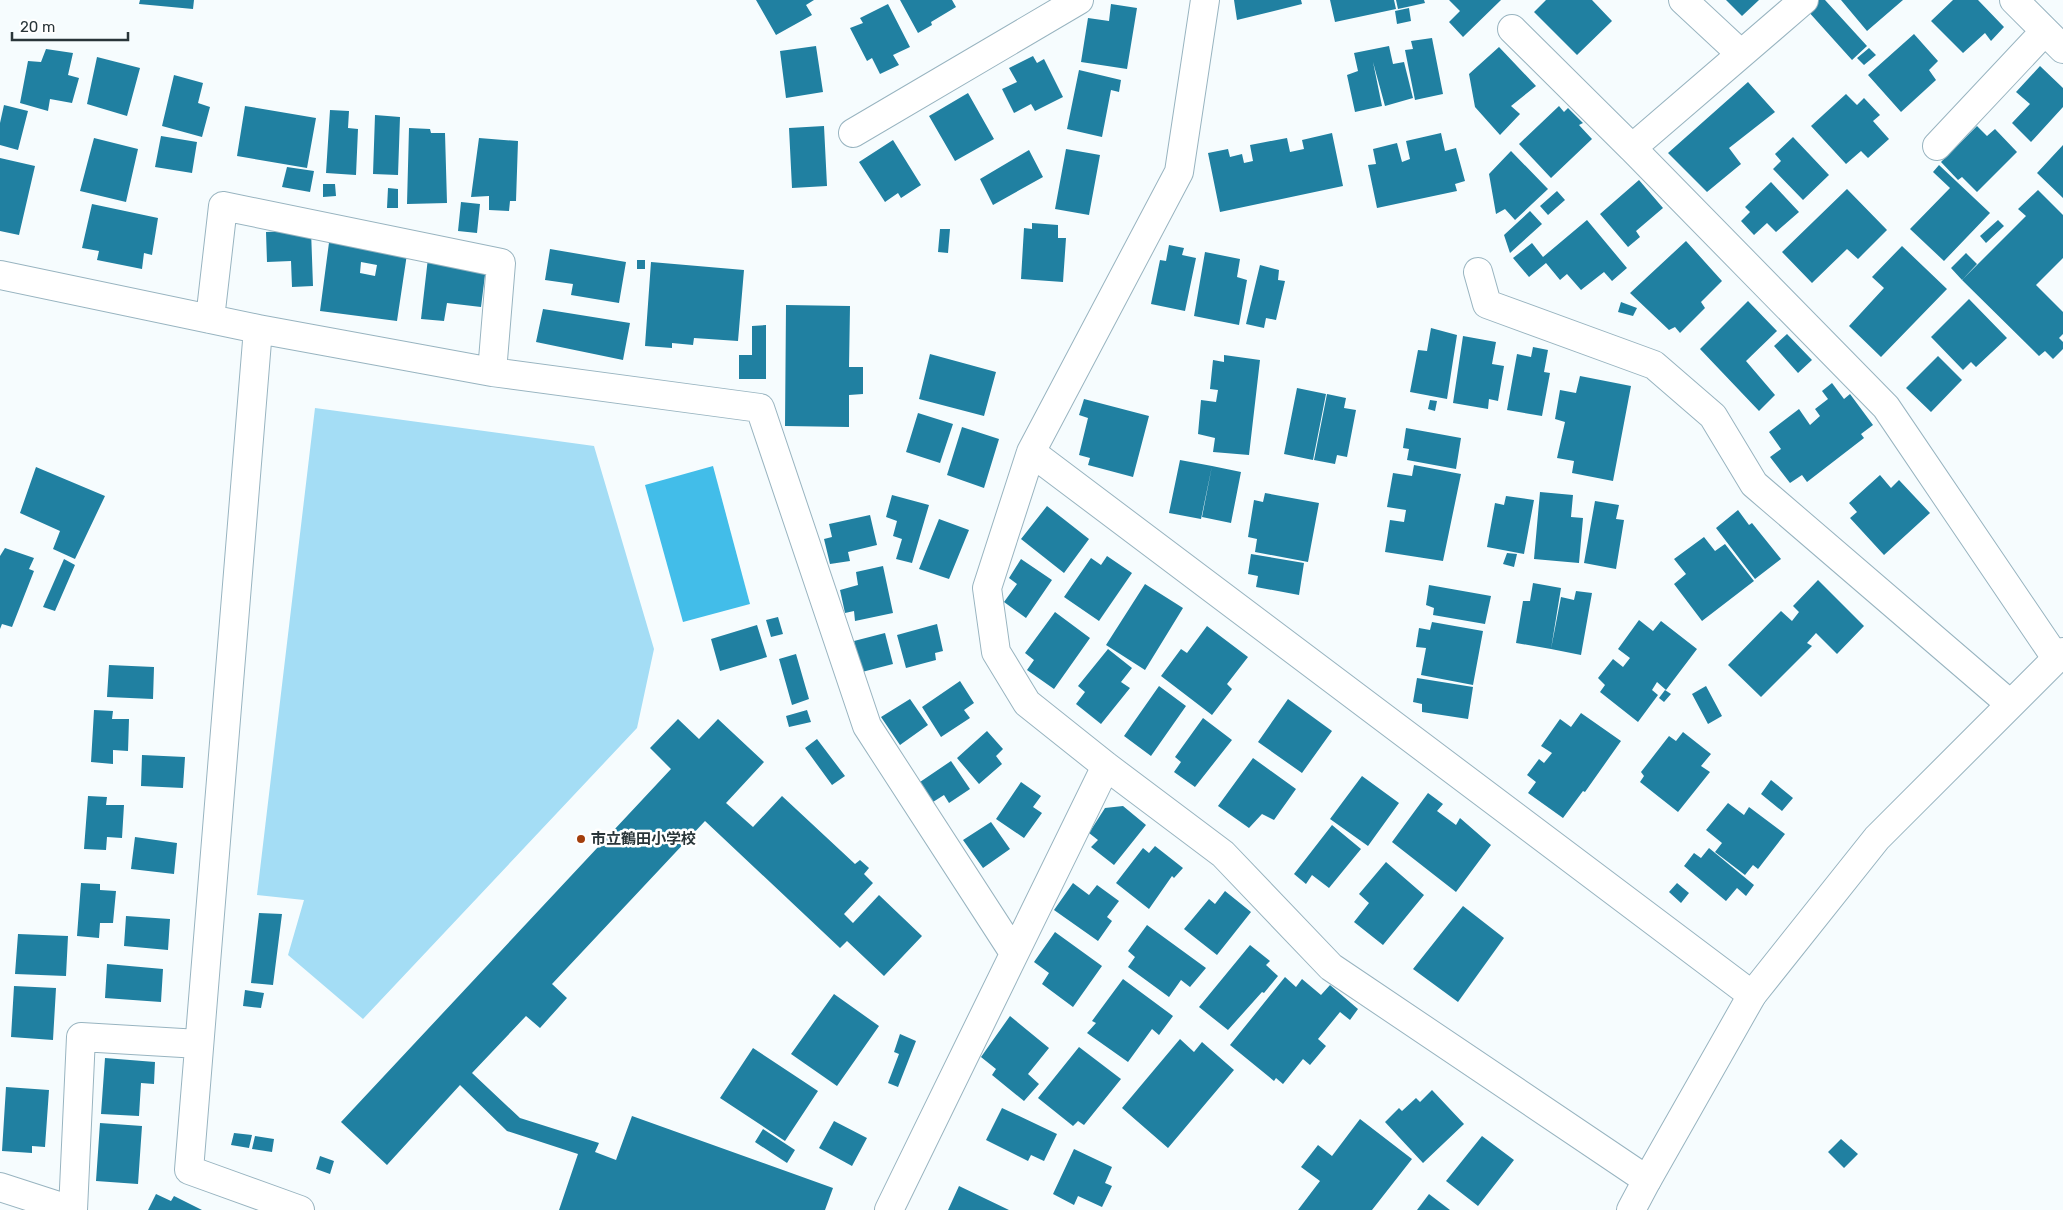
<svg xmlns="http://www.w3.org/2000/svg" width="2063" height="1210" viewBox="0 0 2063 1210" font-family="Rubik,'Noto Sans JP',sans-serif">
<rect width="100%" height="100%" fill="#f6fcfe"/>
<!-- green -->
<path fill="#a4ddf5" d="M315 408 594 446 654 649 637 728 363 1019 288 955 304 900 257 895Z"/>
<!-- water -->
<path fill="#42bde9" d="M713 466 750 604 683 622 645 485Z"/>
<!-- building -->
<path fill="#2080a1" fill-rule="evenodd" d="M140 0H194L193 9 139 4Z
M756 0H814L806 5 812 15 776 35Z
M900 0H952L956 7 931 22 932 25 918 33Z
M1234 0H1301L1302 4 1237 20Z
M1330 0H1394L1396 9 1335 22Z
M1396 0H1424L1425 3 1398 9Z
M1449 0H1501L1463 37 1449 22 1460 11Z
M1546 0H1592L1612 21 1577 55 1534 12Z
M1726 0H1759L1742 16Z
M1818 0H1825L1867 46 1852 60 1807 10Z
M1841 0H1903L1867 31Z
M1953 0H1978L2004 27 1991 41 1985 33 1963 53 1931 21Z
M888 4 910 47 893 55 899 65 880 74 872 58 867 61 850 28 863 23 860 18Z
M1111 4 1137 8 1127 69 1081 62 1088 18 1109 21Z
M1409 8 1411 21 1397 24 1395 11Z
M1914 34 1938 61 1929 70 1936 80 1901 112 1868 75Z
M1432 38 1443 94 1415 100 1405 50 1413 49 1411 41Z
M816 46 823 92 786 98 780 51Z
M1389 46 1393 64 1404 62 1413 98 1385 106 1373 62 1382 106 1355 112 1347 75 1358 71 1354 53Z
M1499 47 1536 86 1511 106 1520 114 1500 135 1475 107 1469 74Z
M1869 48 1876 55 1864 65 1857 58Z
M46 49 73 53 68 75 79 78 72 103 50 99 48 111 20 103 28 61 41 62Z
M1033 56 1037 63 1044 59 1063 97 1035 111 1031 104 1014 113 1002 89 1017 82 1009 68Z
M97 57 140 68 127 116 87 104Z
M2040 66 2063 88V107L2031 142 2012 123 2030 104 2016 92Z
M1079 70 1121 80 1119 92 1111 90 1102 137 1067 129Z
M174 75 203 83 198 103 210 107 202 137 162 126Z
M1748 82 1775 112 1729 148 1741 164 1707 192 1668 153Z
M968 93 994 139 955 161 929 116Z
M1846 94 1857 105 1864 98 1880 115 1873 121 1889 139 1868 158 1861 151 1846 164 1811 126Z
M4 105 28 111 18 150 0 145V123Z
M245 106 316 118 307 168 237 156Z
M1559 106 1564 112 1568 108 1583 123 1579 125 1592 139 1551 178 1519 144Z
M330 110 349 111 348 128 358 129 356 175 326 173Z
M375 115 400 117 398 175 373 174Z
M824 126 827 186 792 188 789 128Z
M1977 126 1987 136 1995 129 2017 152 1977 192 1962 177 1958 180 1941 162Z
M409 128 430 129 431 133H445L447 203 407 204Z
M1332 133 1343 186 1220 212 1208 153 1228 149 1230 157 1242 154 1244 163 1253 161 1250 145 1287 138 1290 152 1304 149 1302 140Z
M1441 133 1445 151 1456 148 1465 181 1455 184 1457 191 1377 208 1368 165 1376 164 1373 149 1397 143 1402 162 1410 159 1406 141Z
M161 136 197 142 192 173 155 167Z
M1793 137 1829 175 1803 200 1773 169 1781 161 1775 154Z
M94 138 138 149 126 202 80 191Z
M479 138 518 141 516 201H510L509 211 489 210V196L471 197Z
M893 140 921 185 901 198 898 193 885 202 859 162Z
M2063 145V198L2037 173Z
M1066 149 1100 155 1089 215 1055 209Z
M1029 150 1043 177 993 205 980 179Z
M1511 151 1548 189 1515 220 1505 209 1496 214 1489 174Z
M0 158 35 166 19 235 0 231Z
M1939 165 1990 213 1944 261 1910 229 1950 188 1933 172Z
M287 167 314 171 310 192 282 187Z
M1639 180 1663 208 1636 231 1640 237 1628 247 1600 214Z
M1771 182 1799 212 1776 232 1767 223 1754 235 1741 221 1750 212 1745 207Z
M323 184H335L336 196 323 197Z
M388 188 398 189V208H387Z
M1847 189 1887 230 1858 259 1847 249 1812 283 1782 252Z
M2038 190 2063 215V258L2036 285 2063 312V334L2059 338 2063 342V349L2053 359 2045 351 2039 356 1962 280 2026 216 2018 209Z
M1557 191 1565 200 1548 215 1540 206Z
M461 202 480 204 477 233 458 231Z
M92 204 158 218 152 255 144 253 142 269 97 260 99 251 82 248Z
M1530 211 1542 224 1510 253 1504 235Z
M1587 220 1627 268 1612 281 1604 272 1581 290 1567 274 1560 280 1546 263 1529 277 1513 258 1532 243 1543 257Z
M1998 220 2004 226 1986 243 1980 236Z
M1032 223 1058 225V238H1066L1063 282 1021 279 1024 228 1032 229Z
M940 229H950L948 253 938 252Z
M311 230 313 286 292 287 291 261 267 262 266 232Z
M330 235 407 254 397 321 320 311ZM361 262 377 265 375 276 360 273Z
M1686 241 1722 281 1701 302 1705 308 1680 333 1675 327 1669 330 1630 293Z
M1169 245 1184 248 1182 255 1196 258 1185 311 1151 304 1160 260 1166 261Z
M1902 246 1947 289 1881 357 1849 326 1884 288 1872 277Z
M550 249 626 262 619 303 571 295 573 284 545 280Z
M1205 252 1240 259 1237 277 1247 280 1239 325 1194 316Z
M1966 253 1977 264 1962 280 1951 268Z
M428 258 486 267 481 307 447 303 444 321 421 319Z
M637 260H645V269H637Z
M651 262 744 270 738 341 694 338 693 345 672 343V348L645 346Z
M1260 265 1279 270 1278 280 1285 281 1276 320 1266 318 1264 328 1246 324Z
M1969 299 2007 338 1976 367 1971 362 1963 370 1931 337Z
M1748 301 1777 331 1746 361 1775 395 1759 411 1700 349Z
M1621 302 1637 308 1633 316 1618 312Z
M786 305 850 306 849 367H863V394L849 395V427L785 426Z
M543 309 630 323 623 360 536 342Z
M766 325V379H739V355H752V326Z
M1431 328 1457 335 1447 399 1410 392 1418 350 1427 351Z
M1787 334 1812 360 1798 373 1774 346Z
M1463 336 1496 342 1492 364 1504 366 1498 401 1489 399 1488 409 1453 403Z
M1533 347 1548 350 1544 372 1550 373 1542 416 1507 410 1517 354 1531 357Z
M930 354 996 372 984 416 919 399Z
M1224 355 1260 360 1249 455 1213 452 1215 438 1198 434 1201 400 1216 402 1218 390 1210 389 1213 360 1224 362Z
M1938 356 1962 380 1931 412 1906 388Z
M1580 376 1631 386 1613 481 1572 473 1574 461 1557 458 1565 422 1555 419 1560 390 1576 393Z
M1832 383 1844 399 1850 394 1873 425 1861 434 1864 438 1807 482 1802 475 1790 483 1770 457 1781 449 1769 432 1799 409 1810 425 1820 416 1815 409 1828 399 1822 391Z
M1297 388 1326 394 1313 460 1284 454Z
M1327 394 1346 398 1344 408 1356 410 1347 457 1337 455 1335 464 1314 460Z
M1084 399 1149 416 1133 477 1088 465 1090 458 1079 455 1088 418 1079 415Z
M1430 400 1437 401 1435 411 1428 409Z
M918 413 953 424 940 463 906 452Z
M962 427 999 439 984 488 947 475Z
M1406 428 1461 438 1456 469 1407 460 1409 449 1403 448Z
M1180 460 1212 466 1201 519 1169 513Z
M1414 465 1461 474 1443 561 1385 552 1390 520 1404 522 1406 510 1387 507 1393 473 1412 476Z
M1212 466 1241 472 1231 523 1202 517Z
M36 467 105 496 75 559 53 549 60 531 20 513Z
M1880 475 1891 488 1899 480 1930 513 1884 555 1850 518 1857 512 1849 503Z
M1540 492 1573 495 1571 517 1583 518 1579 563 1534 559Z
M1265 493 1319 503 1308 562 1255 552 1257 539 1248 537 1254 500 1263 502Z
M892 495 929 505 912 563 896 559 902 539 893 536 897 521 886 517Z
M1506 496 1534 500 1524 554 1487 547 1495 503 1504 505Z
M1595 501 1619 505 1616 519 1624 520 1616 569 1584 563Z
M1047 506 1089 539 1064 573 1021 539Z
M1738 510 1749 525 1752 523 1781 559 1755 579 1716 528Z
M870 515 877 545 848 552 850 561 830 564 824 539 832 537 829 524Z
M939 519 969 530 949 579 919 569Z
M1704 537 1715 551 1725 544 1754 581 1702 621 1674 584 1686 574 1674 559Z
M5 548 34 558 29 569 34 571 12 627 2 624 0 629V556Z
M1507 553 1517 554 1514 567 1503 564Z
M1251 554 1304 563 1299 595 1256 587 1258 576 1248 574Z
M1107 556 1132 573 1099 621 1064 597 1091 558 1101 565Z
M64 559 75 565 55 611 43 607Z
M1021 559 1052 580 1026 618 1004 602 1017 584 1009 578Z
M883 566 893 613 855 621 854 611 845 613 840 590 858 585 856 572Z
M1818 580 1864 626 1837 654 1816 633 1807 643 1812 646 1761 697 1728 665 1781 611 1792 621 1799 612 1793 606Z
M1533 583 1561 588 1551 649 1516 643 1523 601H1530Z
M1145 584 1183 608 1145 670 1106 645Z
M1429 585 1491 596 1485 624 1433 615 1434 608 1426 605Z
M1576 591 1592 593 1581 655 1551 649 1561 597 1574 600Z
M1055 612 1090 638 1054 689 1027 670 1034 660 1025 653Z
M778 617 783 634 771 637 766 620Z
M1639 620 1653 631 1661 621 1697 649 1666 690 1657 682 1652 690 1658 695 1638 722 1600 692 1605 685 1598 678 1613 659 1623 667 1630 658 1618 649Z
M1432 622 1483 631 1473 685 1421 675 1426 648 1416 647 1419 628 1430 630Z
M937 624 943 651 935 653 936 660 906 668 897 635Z
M757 625 767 657 720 671 711 639Z
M1207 626 1248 657 1227 684 1232 689 1212 715 1161 676 1181 649 1187 653Z
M885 633 893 664 862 672 854 641Z
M1108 649 1132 668 1121 682 1130 688 1101 724 1076 704 1085 692 1078 686Z
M796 654 809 699 792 705 779 659Z
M109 665 154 667 153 699 107 697Z
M1417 678 1473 687 1468 719 1422 712V704L1413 702Z
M960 681 974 703 964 710 970 718 941 737 922 707Z
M1159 686 1186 706 1151 756 1124 736Z
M1706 686 1722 716 1708 724 1692 694Z
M1665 690 1671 694 1664 702 1659 698Z
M910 699 928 725 900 745 881 717Z
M1288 699 1332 731 1302 773 1258 742Z
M94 710 113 711 112 719H129L128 751 113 750V764L91 762Z
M807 710 811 722 789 727 786 716Z
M1581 713 1621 741 1585 792 1583 791 1563 818 1528 793 1536 782 1527 775 1539 759 1544 763 1552 753 1541 746 1560 719 1571 727Z
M1203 718 1232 740 1195 787 1174 772 1181 762 1175 757Z
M678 719 699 739 718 719 764 762 726 803 753 827 782 796 855 864 860 860 869 868 864 874 873 883 844 914 853 923 879 895 922 936 884 976 847 941 840 948 705 821 552 984 567 998 540 1028 526 1016 472 1073 520 1118 599 1143 595 1152 616 1160 632 1116 833 1188 825 1210H559L578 1154 507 1131 460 1085 387 1165 341 1122 671 769 650 748Z
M987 731 1003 749 996 756 1002 764 979 784 957 758Z
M1683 732 1711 754 1701 766 1710 772 1678 812 1640 782 1644 776 1641 772 1669 736 1676 741Z
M817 739 845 776 832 785 805 748Z
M142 755 185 757 183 788 141 786Z
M1253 758 1296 789 1274 820 1262 814 1249 828 1218 806Z
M951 761 970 789 949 803 944 795 933 802 920 782Z
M1362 776 1399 803 1368 846 1330 819Z
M1771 780 1793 798 1782 811 1761 794Z
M1021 782 1041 796 1033 807 1042 813 1024 838 996 819Z
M1428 793 1443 804 1437 811 1456 825 1460 818 1491 845 1456 892 1392 842Z
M88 796 107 797 106 805H124L122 838 107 837 106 850 84 849Z
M1728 803 1744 815 1749 807 1785 834 1758 869 1753 865 1745 875 1715 852 1722 843 1706 830Z
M1123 806 1146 825 1114 865 1091 847 1098 840 1089 833 1105 808Z
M991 822 1010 849 983 868 963 840Z
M1332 825 1361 849 1329 888 1312 875 1306 884 1294 874Z
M135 837 177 843 174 874 131 869Z
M1155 846 1183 868 1174 878 1172 876 1149 909 1116 883 1143 848 1149 853Z
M1709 848 1754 885 1746 896 1737 888 1726 901 1684 866 1694 853 1701 858Z
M1386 862 1424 895 1383 945 1354 922 1369 903 1359 894Z
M81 883 100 884V890L116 891 113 923H100L99 938 77 936Z
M1073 883 1089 895 1097 885 1119 901 1107 917 1112 921 1098 941 1054 910Z
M1677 883 1689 893 1681 903 1669 892Z
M1225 891 1251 912 1217 955 1184 929 1209 899 1215 904Z
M1463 906 1504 938 1458 1002 1413 969Z
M259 913 282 914 273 985 251 983Z
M126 916 170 919 168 950 124 946Z
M1147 925 1206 968 1190 987 1181 980 1169 997 1128 967 1135 957 1128 951Z
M1055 932 1102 966 1073 1007 1042 984 1049 973 1034 962Z
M18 934 68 936 66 976 15 974Z
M1250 945 1270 961 1266 965 1278 976 1264 993 1262 992 1228 1030 1199 1007Z
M107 964 163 969 161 1002 105 998Z
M1285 977 1296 987 1302 979 1321 995 1330 985 1358 1009 1350 1020 1340 1012 1318 1039 1326 1046 1310 1065 1303 1059 1283 1084 1276 1078 1274 1081 1230 1045Z
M1123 979 1173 1016 1159 1035 1152 1029 1128 1062 1087 1033 1096 1023 1092 1021Z
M14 986 56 988 53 1040 11 1037Z
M245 990 264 993 261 1008 243 1006Z
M834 994 879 1026 837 1086 791 1054Z
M1010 1016 1049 1048 1028 1074 1039 1084 1024 1101 992 1075 996 1069 981 1057Z
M900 1034 916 1041 898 1087 888 1083 899 1054 894 1052Z
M1180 1039 1194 1052 1202 1042 1234 1070 1168 1148 1122 1108Z
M1079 1047 1121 1079 1084 1125 1078 1121 1073 1126 1038 1098Z
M753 1048 818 1091 785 1141 720 1098Z
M105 1058 155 1062 154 1084 141 1083 139 1116 101 1114Z
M6 1087 49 1090 45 1147 32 1146V1153L2 1151Z
M1432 1090 1464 1124 1423 1163 1385 1122 1399 1108 1402 1111 1416 1098 1420 1102Z
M1002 1108 1057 1134 1044 1161 1031 1155 1028 1161 986 1140Z
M1360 1119 1412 1159 1372 1210H1298L1320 1181 1301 1167 1318 1145 1332 1156Z
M834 1121 867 1138 852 1166 819 1148Z
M100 1123 142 1126 138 1184 96 1181Z
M763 1129 795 1150 787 1163 755 1142Z
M234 1133 252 1135 249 1148 231 1145Z
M255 1136 274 1139 272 1152 252 1149Z
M1482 1136 1514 1160 1478 1206 1446 1181Z
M1841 1139 1858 1154 1844 1168 1828 1152Z
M1074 1149 1112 1167 1105 1183 1112 1186 1102 1207 1078 1196 1074 1205 1053 1194Z
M320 1156 334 1161 330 1174 316 1169Z
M959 1186 1009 1210H948Z
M156 1194 171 1201 174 1196 202 1210H148Z
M1429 1194 1450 1210H1417Z"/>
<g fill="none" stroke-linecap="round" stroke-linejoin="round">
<!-- minor casing -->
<g stroke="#98b4c0" stroke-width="30">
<path id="minor" d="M1205 0 1179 172 1031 452 1752 995
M1683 0 1741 54
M1804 0 1632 148 1886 407 2056 658
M2014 0 2063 49
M1512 29 1632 148
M853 133 1079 0
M1937 146 2045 31
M1478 272 1487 304 1654 365 1713 416 1754 484 2010 704
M0 275 258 329 189 1170 300 1210
M210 319 223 206 501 263 492 372
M258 329 492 372 760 408 867 726 1014 953
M1031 452 987 588 996 652 1027 703 1106 766 1223 854 1331 967 1647 1180
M0 1187 71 1210
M73 1210 81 1037 199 1044
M889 1210 1106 766"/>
</g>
<!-- tertiary casing -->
<g stroke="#98b4c0" stroke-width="30">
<path id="tertiary" d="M1631 1210 1647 1180 1752 995 1877 838 2063 652"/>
</g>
<!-- minor -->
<use href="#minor" stroke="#fff" stroke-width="28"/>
<!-- tertiary -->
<use href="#tertiary" stroke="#fff" stroke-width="28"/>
</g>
<!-- markers -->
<circle fill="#a23e0c" stroke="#fff" stroke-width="2" cx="581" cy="839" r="5"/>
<g text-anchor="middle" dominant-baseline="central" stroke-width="5" stroke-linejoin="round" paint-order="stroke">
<!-- poi labels -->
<g font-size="15" font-weight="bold" fill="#293539" stroke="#fff" text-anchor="start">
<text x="591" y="839">市立鶴田小学校</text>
</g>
</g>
<!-- scale -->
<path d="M12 32v8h116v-8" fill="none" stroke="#293539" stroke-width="2.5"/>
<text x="20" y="32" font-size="15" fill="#293539" stroke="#ffffff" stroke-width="4" paint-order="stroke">20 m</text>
</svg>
